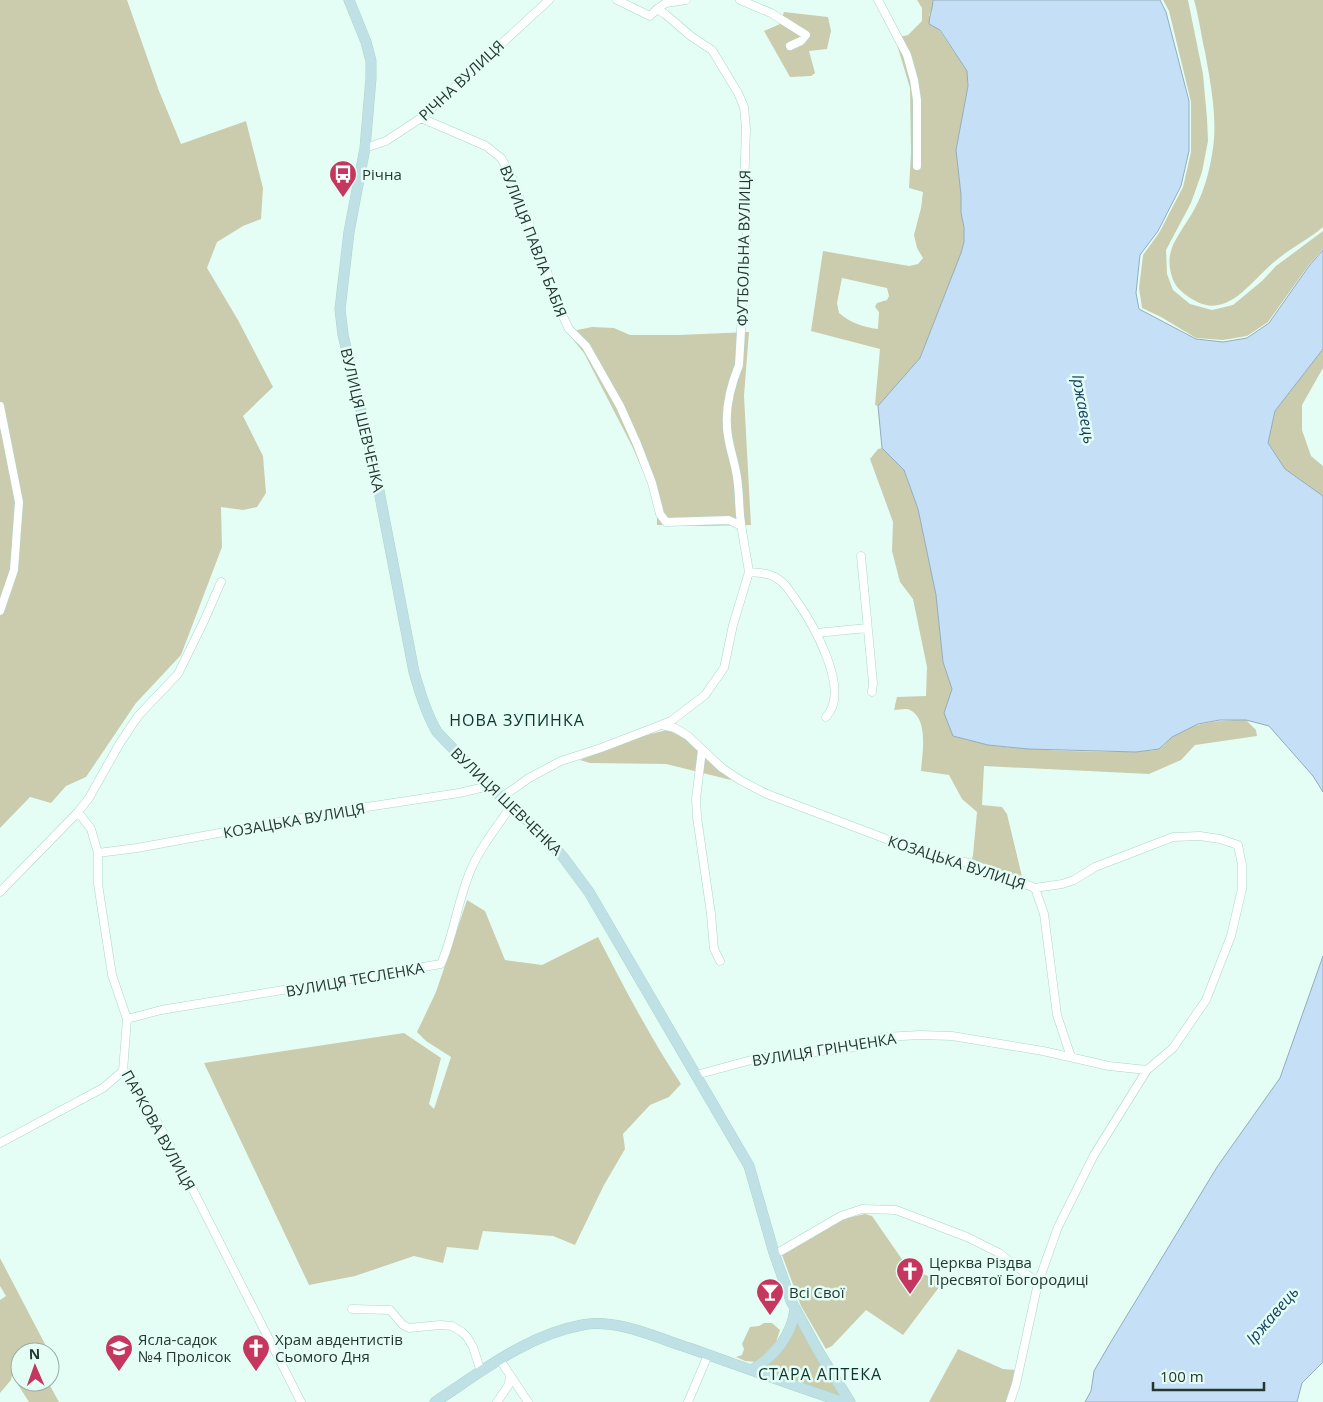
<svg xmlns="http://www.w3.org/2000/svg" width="1323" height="1402" viewBox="0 0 1323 1402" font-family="'Open Sans',sans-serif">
<rect width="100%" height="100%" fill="#e4fef6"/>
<!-- green -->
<path fill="#cbccad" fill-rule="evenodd" d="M0 0H127L159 91 181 144 246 121 263 188 261 219 243 226 217 242 207 268 238 320 273 387 243 416 263 456 266 493 257 507 243 510 221 507 222 547 181 655 136 703 86 777 66 786 51 803 30 797 0 828Z
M917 0H933L932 9 929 15 967 71 968 86 956 150 961 195V213L964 227V242L961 253 920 358 878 406 875 405 880 349 811 331 823 251 909 266 918 264 923 258 917 248 914 235 921 208 923 192 909 188 911 153 910 88 895 38 908 35 922 21V8ZM842 278 887 288 889 296 887 300 877 303 875 307 879 312 878 329C863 327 851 323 839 313L837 303Z
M1163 0H1188L1203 74 1207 118 1208 141 1202 172 1191 203 1166 250 1167 274 1173 290 1190 304 1212 310 1233 305 1262 281 1276 266 1323 231V249L1308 266 1268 322 1247 336 1223 340 1196 338 1161 317 1142 308 1139 288 1143 255 1159 233 1183 187 1191 152V102L1169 11Z
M1194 0H1323V227C1308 240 1289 249 1274 262 1244 288 1222 328 1180 290 1171 282 1167 263 1171 251 1174 239 1189 220 1195 208 1206 188 1212 161 1214 139 1216 110 1210 80 1205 52 1201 35 1199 17 1194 0Z
M784 12 828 17 831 31 827 49 809 51 815 73 811 76 790 77 764 31 780 24Z
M592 327 614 328 630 335H678L749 332 744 396 751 525 706 526 657 525V514L649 485 632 446 584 353 567 332Z
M1323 349V368L1302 405V430L1311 456 1323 466V496L1285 469 1268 443 1275 411Z
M882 448 904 470 918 509 936 595 943 662 952 689 944 713C955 722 976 739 988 744 1001 750 1146 755 1159 749 1164 747 1168 739 1173 736 1195 722 1220 720 1246 720L1256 730 1257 736 1195 745 1181 760 1149 774 984 766 982 805 1002 807 1007 814 1025 889 970 868 973 855 977 812 962 799 949 775 921 771C922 755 929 719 910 710 906 708 899 710 894 710L897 697 926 696 927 667 913 599 900 582 892 551 893 522 870 459 878 449Z
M667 730 690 740 708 760 721 770 731 780 666 764 590 763 580 760 634 738Z
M467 900 485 911 505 960 542 965 598 937C624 987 650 1037 681 1084L669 1097 650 1105 623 1134 625 1149 604 1185 575 1245 553 1236 483 1231 478 1250 447 1247 443 1263 414 1256 355 1276 309 1285 204 1063 404 1033 441 1058 429 1104 434 1109 451 1057 426 1041 417 1032 436 992Z
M865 1214 872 1216 908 1268 943 1282 903 1335 866 1310 832 1346 826 1349 801 1306 782 1255 842 1219Z
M0 1258 46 1346 35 1352H20V1382H48L59 1402H29L12 1375 11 1380 0 1393V1300L6 1296 0 1286Z
M797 1321 843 1399 763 1369 786 1345Z
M764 1323H772L780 1330 776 1342 757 1362 745 1361 736 1357 742 1355 744 1349 742 1344 750 1327 759 1326Z
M958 1349 1003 1369 1016 1370 1006 1402H929Z"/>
<!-- water -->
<path fill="#c4dff6" stroke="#94acbb" d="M933 0H1160L1166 12 1189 101V151L1181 186 1158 231 1140 255 1136 293 1139 309 1196 339 1223 342 1247 338 1269 323 1309 266 1323 250V349L1275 411 1268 443 1285 469 1323 496V792L1313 776 1269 726 1246 720H1220L1198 724 1172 737 1159 749 1136 752 1028 749 988 745 953 736 944 713 952 689 943 662 936 595 918 509 904 470 882 448 878 406 920 358 961 253 964 242V227L961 213V195L956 150 968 86 967 71 940 30 929 24C929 15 933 9 933 0Z
M1323 956V1362L1302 1383 1297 1402H1085L1091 1391 1094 1371 1109 1345 1217 1167 1280 1078Z"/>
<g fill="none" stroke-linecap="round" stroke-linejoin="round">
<!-- street casing -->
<g stroke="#acd6ca" stroke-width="9">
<path id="street" d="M617 0 650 16 657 9 665 14 692 37 712 50 738 93 744 107 746 129 744 188 747 228 739 365C730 387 724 412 728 436 730 450 735 463 737 477 739 490 739 503 740 515 742 534 746 553 749 572 762 573 772 573 782 582 787 586 790 592 794 597 812 622 852 690 826 717
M740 0 771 13 806 35 801 41 790 46
M878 0 907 55 914 80 917 100V166
M657 9 666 3 686 0
M421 118 486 146 501 158 512 177 546 268 557 304 569 329 586 346 620 406 637 444 652 483 660 514 666 522 729 520 741 526
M365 148 386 141 421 118 549 0
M0 406 19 502 14 570 0 611
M861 556 873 683 872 692
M816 633 867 628
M661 725 671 721 705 695 724 668 733 625 749 572
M702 750 696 799 697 817 711 914 714 949 720 961
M502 797 529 778 561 761 601 748 661 725 675 728 688 736 722 768 740 780 767 794 918 851 973 864 1035 888 1062 884 1074 880 1095 867 1173 837 1200 836 1220 839 1238 845 1242 865V889L1231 936 1206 1000 1173 1048 1147 1070 1094 1155 1058 1227 1038 1283 1016 1384 1010 1402
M78 812 91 829 98 853V884L112 975 127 1019 123 1071
M98 853 137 848 334 812 459 793 489 786
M1035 888 1044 914 1057 1015 1071 1057
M0 892 78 812 89 798 120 743 138 716 178 674 204 621 221 582
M127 1019 161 1010 441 964C455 932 458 896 473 865 483 843 498 826 511 806
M123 1071 133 1080 169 1143 301 1402
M696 1075 762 1057 828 1051 855 1047 884 1037 920 1035 952 1036 1043 1051 1109 1066 1147 1070
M0 1143 103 1088 123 1071
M774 1253 781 1251 841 1216 862 1209 896 1210 967 1237 999 1253 1038 1283
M352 1309 390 1310 403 1325 409 1328 440 1325 452 1326 462 1332 467 1337 473 1347 481 1372
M500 1360 528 1402
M497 1402 508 1386 510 1378
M688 1402 708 1355"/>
</g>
<!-- secondary casing -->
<g stroke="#acd6ca" stroke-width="11">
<path id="secondary" d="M349 0 366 42 371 61V78L365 148 349 232 340 309 343 335 374 465 414 672C420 692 426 713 437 732L489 786 539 831 563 857 589 892 749 1166 774 1253 791 1301 820 1354 850 1402
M753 1369C775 1356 792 1335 795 1309
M435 1402C481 1372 527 1335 582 1325 616 1318 657 1338 689 1348 740 1366 792 1385 843 1402"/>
</g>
<!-- street -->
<use href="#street" stroke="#fff" stroke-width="8"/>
<!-- secondary -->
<use href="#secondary" stroke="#bfe1e6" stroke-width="10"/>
</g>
<!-- icons -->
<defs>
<g id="bus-pin" transform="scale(1.4375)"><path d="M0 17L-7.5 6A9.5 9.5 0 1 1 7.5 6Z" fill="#c5375f" stroke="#e4fef6"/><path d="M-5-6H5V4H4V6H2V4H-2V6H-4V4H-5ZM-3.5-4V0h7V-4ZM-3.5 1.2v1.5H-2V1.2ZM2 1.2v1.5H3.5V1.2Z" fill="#fff"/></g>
<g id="church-pin" transform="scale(1.4375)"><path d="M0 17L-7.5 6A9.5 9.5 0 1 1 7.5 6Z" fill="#c5375f" stroke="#e4fef6"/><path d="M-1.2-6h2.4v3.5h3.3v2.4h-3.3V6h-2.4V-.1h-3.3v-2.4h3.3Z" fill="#fff"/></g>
<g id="bar-pin" transform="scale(1.4375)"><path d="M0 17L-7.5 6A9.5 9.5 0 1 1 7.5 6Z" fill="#c5375f" stroke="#e4fef6"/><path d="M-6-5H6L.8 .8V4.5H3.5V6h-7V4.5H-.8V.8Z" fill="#fff"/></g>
<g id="school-pin" transform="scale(1.4375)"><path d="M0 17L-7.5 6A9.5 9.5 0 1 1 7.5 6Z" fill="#c5375f" stroke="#e4fef6"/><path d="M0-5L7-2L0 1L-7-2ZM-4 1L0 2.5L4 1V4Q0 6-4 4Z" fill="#fff"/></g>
</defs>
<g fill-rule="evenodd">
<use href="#bus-pin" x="343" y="174"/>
<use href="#church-pin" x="910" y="1271"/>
<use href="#bar-pin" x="770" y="1292"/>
<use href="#school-pin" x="119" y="1348"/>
<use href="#church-pin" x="256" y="1348"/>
</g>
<g text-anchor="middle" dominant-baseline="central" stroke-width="5" stroke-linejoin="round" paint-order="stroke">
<!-- street labels -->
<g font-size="15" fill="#253631" stroke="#e4fef6">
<text transform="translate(461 80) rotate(-43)">РІЧНА ВУЛИЦЯ</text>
<text transform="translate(534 241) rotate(69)">ВУЛИЦЯ ПАВЛА БАБІЯ</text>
<text transform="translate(743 248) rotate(-89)">ФУТБОЛЬНА ВУЛИЦЯ</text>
<text transform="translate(363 420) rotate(77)">ВУЛИЦЯ ШЕВЧЕНКА</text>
<text transform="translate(507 801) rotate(44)">ВУЛИЦЯ ШЕВЧЕНКА</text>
<text transform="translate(294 820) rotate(-10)">КОЗАЦЬКА ВУЛИЦЯ</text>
<text transform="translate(957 862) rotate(18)">КОЗАЦЬКА ВУЛИЦЯ</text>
<text transform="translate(355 979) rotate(-10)">ВУЛИЦЯ ТЕСЛЕНКА</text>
<text transform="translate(824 1049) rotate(-9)">ВУЛИЦЯ ГРІНЧЕНКА</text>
<text transform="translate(159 1130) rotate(61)">ПАРКОВА ВУЛИЦЯ</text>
</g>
<!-- poi labels -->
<g font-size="15" fill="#253631" stroke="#e4fef6" text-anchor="start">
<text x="362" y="174">Річна</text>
<text x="929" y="1262">Церква Різдва<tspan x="929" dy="17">Пресвятої Богородиці</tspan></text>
<text x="789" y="1292">Всі Свої</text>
<text x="138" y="1339">Ясла-садок<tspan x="138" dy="17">№4 Пролісок</tspan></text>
<text x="275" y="1339">Храм авдентистів<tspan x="275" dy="17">Сьомого Дня</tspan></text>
</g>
<!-- water labels -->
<g font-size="16" font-style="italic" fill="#154261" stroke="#e4fef6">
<text transform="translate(1084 409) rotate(80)">Іржавець</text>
<text transform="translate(1272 1315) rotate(-49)">Іржавець</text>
</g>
<!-- neighbourhood labels -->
<g font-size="16" letter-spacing="1" fill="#0b342c" stroke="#e4fef6">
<text x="517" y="720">НОВА ЗУПИНКА</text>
<text x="820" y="1374">СТАРА АПТЕКА</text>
</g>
</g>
<!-- north arrow -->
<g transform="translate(35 1367) rotate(358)"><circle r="24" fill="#e4fef6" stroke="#98aea7"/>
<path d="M0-4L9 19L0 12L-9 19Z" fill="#c5375f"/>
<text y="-8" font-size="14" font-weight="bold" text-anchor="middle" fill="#253631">N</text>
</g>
<!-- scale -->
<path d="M1153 1382v8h111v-8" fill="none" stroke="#253631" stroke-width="2.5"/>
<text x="1160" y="1382" font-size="15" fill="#253631" stroke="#e4fef6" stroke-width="4" paint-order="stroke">100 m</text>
</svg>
